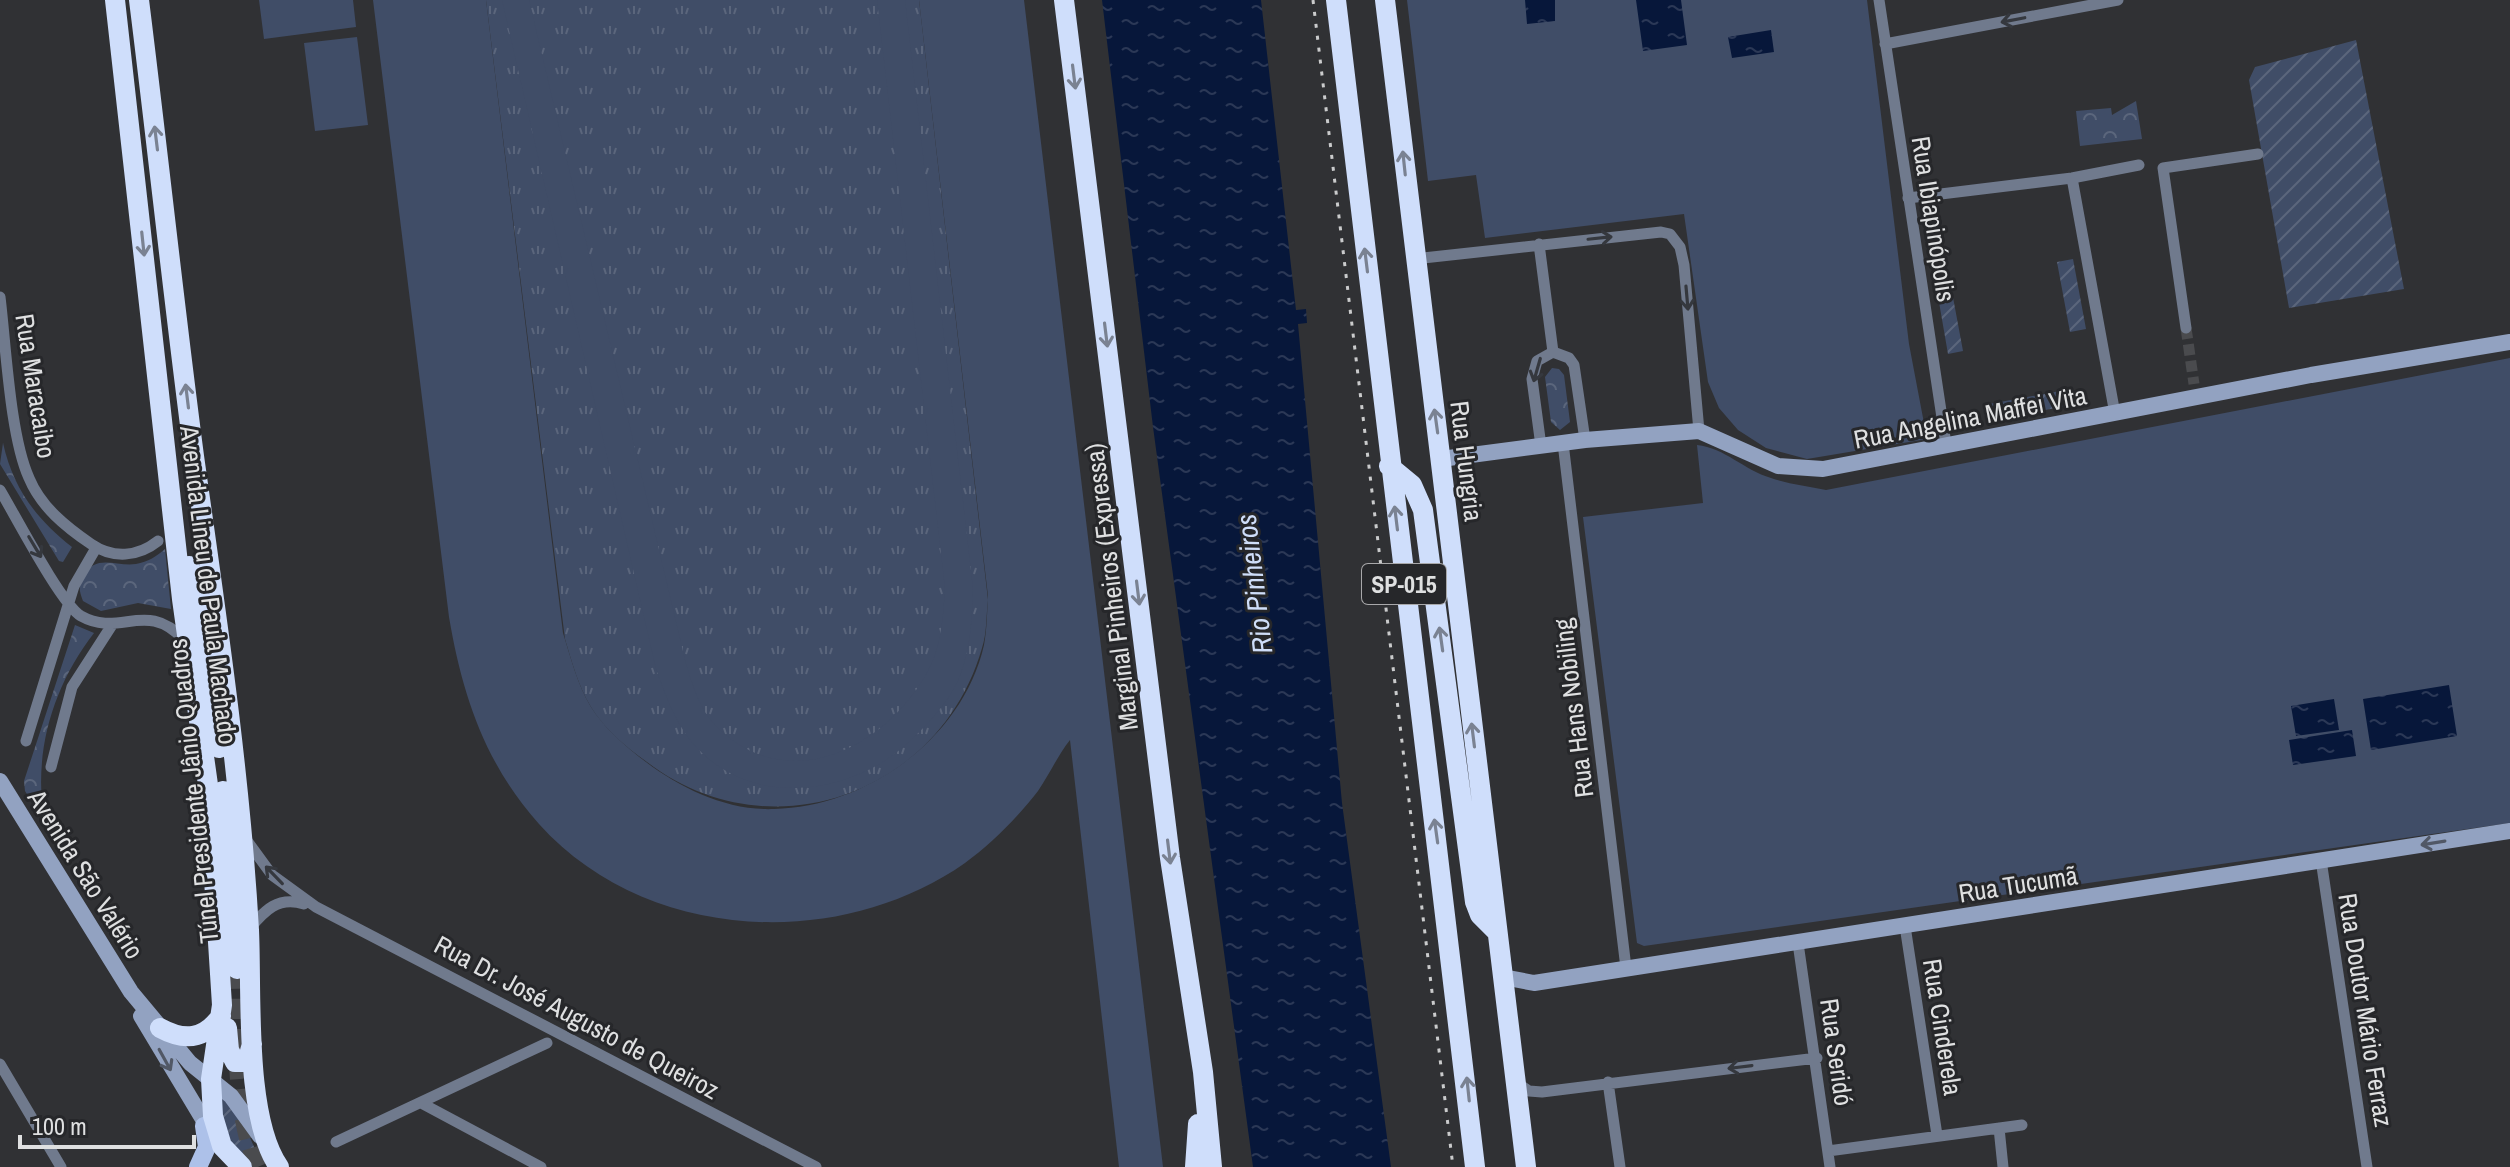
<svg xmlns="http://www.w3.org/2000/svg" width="2510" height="1167" viewBox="0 0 2510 1167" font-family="'Archivo Narrow',sans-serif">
<defs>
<pattern id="grass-tufts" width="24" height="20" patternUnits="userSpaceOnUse" patternTransform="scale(2)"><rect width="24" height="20" fill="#404d67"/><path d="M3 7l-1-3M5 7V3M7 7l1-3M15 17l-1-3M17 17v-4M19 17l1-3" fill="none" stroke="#5b667c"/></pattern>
<pattern id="forest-crowns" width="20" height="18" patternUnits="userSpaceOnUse" patternTransform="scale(2)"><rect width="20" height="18" fill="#404d67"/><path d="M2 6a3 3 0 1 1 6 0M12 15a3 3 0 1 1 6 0" fill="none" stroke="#5b667c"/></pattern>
<pattern id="garden-furrows" width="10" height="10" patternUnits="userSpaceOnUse" patternTransform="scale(2)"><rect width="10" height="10" fill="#404d67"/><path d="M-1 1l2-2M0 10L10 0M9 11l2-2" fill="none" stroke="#5b667c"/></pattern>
<pattern id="water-ripples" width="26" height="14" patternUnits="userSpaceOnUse" patternTransform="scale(2)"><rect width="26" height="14" fill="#07173a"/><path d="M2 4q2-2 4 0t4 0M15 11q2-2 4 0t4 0" fill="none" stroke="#2b3856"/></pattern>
</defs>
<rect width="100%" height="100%" fill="#303134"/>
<!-- grass -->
<path fill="url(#grass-tufts)" d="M486 0H919L988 600C986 616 987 633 982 648 940 795 768 855 647 762 626 747 604 729 591 707 578 686 572 662 565 639Z"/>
<!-- forest -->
<path fill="url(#forest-crowns)" d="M2136 101 2142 139 2080 146 2076 111 2111 108 2112 115Z
M1552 368 1559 369 1564 375 1570 422 1560 430 1551 422 1545 377Z
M3 443C13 488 36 519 72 547L63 562 59 561 0 464Z
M165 549 171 609 138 603 101 611 83 601C79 591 78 584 83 576 96 553 116 567 136 564 148 562 157 556 165 549Z
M75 625 94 633C52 687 32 756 45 823L25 791 24 781Z"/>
<!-- garden -->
<path fill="url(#garden-furrows)" d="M2356 40 2404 289 2289 308 2249 80 2255 67Z
M2073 259 2086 329 2070 332 2057 262Z
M1949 276 1963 351 1948 354 1935 279Z
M2060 391 2062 400 2076 398 2077 404 1986 421 1983 407 1989 404Z
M217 1089 240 1115 255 1149 242 1156 226 1135Z"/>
<!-- pitch -->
<path fill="#404d67" d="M259 0H353L356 27 264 39Z
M373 0H486L563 633C571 658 577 684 591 707 604 728 626 747 646 762 682 789 728 811 774 809 867 807 963 738 984 645 987 629 987 612 988 596L919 0H1024L1163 1167H1119L1070 740C1058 755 1049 775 1038 791 1018 817 991 844 965 863 838 952 645 942 539 824 485 764 462 694 449 617Z
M502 0H529L686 664C693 686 699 708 715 725 787 799 886 748 928 671 942 645 943 616 945 588L877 0H905L973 588C972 618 971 645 961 673 952 699 929 723 910 741 851 797 747 810 691 741 674 720 665 694 656 669Z
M1407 0H1867L1909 344 1927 439 1807 459 1766 448 1738 430 1719 408 1708 382 1684 214 1485 238 1476 175 1428 181Z
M357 37 368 125 315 131 304 43Z
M2510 358V823L1644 946 1637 943 1583 517 1703 503 1697 445C1725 448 1744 470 1771 478 1788 484 1808 486 1826 490Z"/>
<!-- water -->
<path fill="url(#water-ripples)" d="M1102 0H1261L1296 310 1306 309 1307 323 1298 324 1342 803 1391 1167H1253L1153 427Z
M1525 0H1555V21L1527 24Z
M1636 0H1681L1687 45 1643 51Z
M1771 30 1774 52 1732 58 1728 37Z
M2449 685 2457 736 2371 750 2363 699Z
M2334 699 2339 730 2296 736 2291 706Z
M2352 730 2356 756 2293 765 2289 740Z"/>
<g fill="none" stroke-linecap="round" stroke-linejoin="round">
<!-- street-tunnel -->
<path stroke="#4a4b4e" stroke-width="11" stroke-dasharray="11 5.5" stroke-linecap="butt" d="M2186 328 2194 384"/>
<!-- highway-tunnel -->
<path stroke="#4a4b4e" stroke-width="20" stroke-dasharray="20 10" stroke-linecap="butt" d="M237 969C240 1034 233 1107 259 1167"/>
<!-- street -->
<path stroke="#707a8d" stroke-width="11" d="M1879 0 1946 444
M1885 44 2118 0
M2072 178 2115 414
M1908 198 2072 178 2139 165
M1539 244 1553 352
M1414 259 1661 232 1670 234 1680 247 1684 265 1699 431
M0 297C6 346 10 436 29 478 41 507 66 527 91 544 113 559 138 557 158 541
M2186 328 2163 168 2258 154
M1563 443 1626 968
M1541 446 1532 379 1537 361 1553 352 1569 358 1574 365 1585 440
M0 490C15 515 61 604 81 616 120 638 147 599 184 640
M26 741 74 586 96 548
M51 767 72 687 112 625
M245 838 272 875 316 907 816 1167
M2321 860 2367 1167
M1905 926 1937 1135
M249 929C265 910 278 896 304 904
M1798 943 1830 1167
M0 1064 61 1167
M1608 1082 1620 1167
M1517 1083 1529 1091 1542 1092 1817 1058
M423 1104 541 1167
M1999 1128 2003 1167
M336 1142 547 1043
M1828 1151 2022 1125"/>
<!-- secondary -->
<path stroke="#92a2c1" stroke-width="16" d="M1441 459 1585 440 1699 431 1778 466 1823 469 2311 375 2510 342
M0 781 131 992 190 1063 231 1096 260 1136
M1503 977 1534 983 2510 831
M141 1016 213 1136"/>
<!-- primary -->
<path stroke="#adc1e9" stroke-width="18" d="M198 1167 207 1147 204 1126"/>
<!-- highway -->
<path stroke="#cfdefb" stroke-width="20" d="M115 0 182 599 208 785 222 1005 211 1079 213 1116 222 1146 242 1167
M139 0C158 152 174 304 194 456 216 613 240 771 249 930 252 993 244 1117 279 1167
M1064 0 1170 858 1203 1072 1212 1167
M1336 0 1475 1167
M1385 0 1526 1167
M1389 466 1412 485 1423 510 1475 902 1480 915 1496 931
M189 566 200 607 219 748
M223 791 237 969
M160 1028C184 1041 204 1040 221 1016
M227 1028 229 1050 235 1062H247L252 1044
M1195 1167 1198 1124"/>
<!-- rail -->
<path stroke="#cacbcc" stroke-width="3" stroke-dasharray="4 8" stroke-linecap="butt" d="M1313 0 1453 1167"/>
</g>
<!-- one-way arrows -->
<defs><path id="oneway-shaft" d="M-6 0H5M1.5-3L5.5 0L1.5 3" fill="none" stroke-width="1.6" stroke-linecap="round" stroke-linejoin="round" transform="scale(2)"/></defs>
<g stroke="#35383e">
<use href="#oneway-shaft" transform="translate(2013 20) rotate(169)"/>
<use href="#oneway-shaft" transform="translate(1600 238) rotate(-6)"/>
<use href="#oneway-shaft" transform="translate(1687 298) rotate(85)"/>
<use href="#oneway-shaft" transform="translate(1537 370) rotate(106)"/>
<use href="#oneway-shaft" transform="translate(35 547) rotate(59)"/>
<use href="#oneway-shaft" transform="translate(274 875) rotate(-134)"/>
<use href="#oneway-shaft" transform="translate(1740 1067) rotate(173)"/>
</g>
<g stroke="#7a8292">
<use href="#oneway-shaft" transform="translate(1074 77) rotate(83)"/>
<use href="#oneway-shaft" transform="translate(156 138) rotate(-97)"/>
<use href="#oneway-shaft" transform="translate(1404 163) rotate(-96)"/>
<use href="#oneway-shaft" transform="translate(143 244) rotate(84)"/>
<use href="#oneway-shaft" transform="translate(1366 260) rotate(-97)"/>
<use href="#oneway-shaft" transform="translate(1106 335) rotate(83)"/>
<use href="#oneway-shaft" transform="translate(187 396) rotate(-97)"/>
<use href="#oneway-shaft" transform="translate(1436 421) rotate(-98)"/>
<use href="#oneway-shaft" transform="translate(1396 518) rotate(-97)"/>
<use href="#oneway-shaft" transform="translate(1138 593) rotate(83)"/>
<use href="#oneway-shaft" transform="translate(1441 639) rotate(-98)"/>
<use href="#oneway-shaft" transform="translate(1473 735) rotate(-97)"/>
<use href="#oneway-shaft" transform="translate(1436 831) rotate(-98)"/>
<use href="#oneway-shaft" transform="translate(1169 852) rotate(83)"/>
<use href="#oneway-shaft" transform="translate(1468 1089) rotate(-96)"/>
</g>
<g stroke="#515866">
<use href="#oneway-shaft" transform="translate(2433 843) rotate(171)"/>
<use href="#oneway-shaft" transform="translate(165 1060) rotate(61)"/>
</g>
<g text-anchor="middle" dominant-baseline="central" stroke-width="6" stroke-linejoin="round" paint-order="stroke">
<!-- shield labels -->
<rect fill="#26272a" stroke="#a8a8aa" stroke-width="2" x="1362" y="564" width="84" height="40" rx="6"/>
<g font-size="24" font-weight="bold" fill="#dfe0e1">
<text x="1404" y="584">SP-015</text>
</g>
<!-- street labels -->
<g font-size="26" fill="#dfe0e1" stroke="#26272a">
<text transform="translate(1934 219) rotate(81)">Rua Ibiapinópolis</text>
<text transform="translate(36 386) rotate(81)">Rua Maracaibo</text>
<text transform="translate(1970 417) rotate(-11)">Rua Angelina Maffei Vita</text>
<text transform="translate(1467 461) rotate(83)">Rua Hungria</text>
<text transform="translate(209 585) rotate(83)">Avenida Lineu de Paula Machado</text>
<text transform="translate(1111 587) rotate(-97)">Marginal Pinheiros (Expressa)</text>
<text transform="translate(1573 708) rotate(-97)">Rua Hans Nobiling</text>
<text transform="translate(193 791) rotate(-96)">Túnel Presidente Jânio Quadros</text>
<text transform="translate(86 874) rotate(58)">Avenida São Valério</text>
<text transform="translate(2018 884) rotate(-9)">Rua Tucumã</text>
<text transform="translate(2366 1010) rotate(81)">Rua Doutor Mário Ferraz</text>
<text transform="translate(577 1017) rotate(28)">Rua Dr. José Augusto de Queiroz</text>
<text transform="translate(1943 1027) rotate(81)">Rua Cinderela</text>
<text transform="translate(1837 1052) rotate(82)">Rua Seridó</text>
</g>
<!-- water labels -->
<g font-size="28" font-style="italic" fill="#cfdef9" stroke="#26272a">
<text transform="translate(1254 584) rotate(-97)">Rio Pinheiros</text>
</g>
</g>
<!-- scale -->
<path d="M20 1135v12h174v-12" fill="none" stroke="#dfe0e1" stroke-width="4"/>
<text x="32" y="1135" font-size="24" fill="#dfe0e1" stroke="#26272a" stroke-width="6" paint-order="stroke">100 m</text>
</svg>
